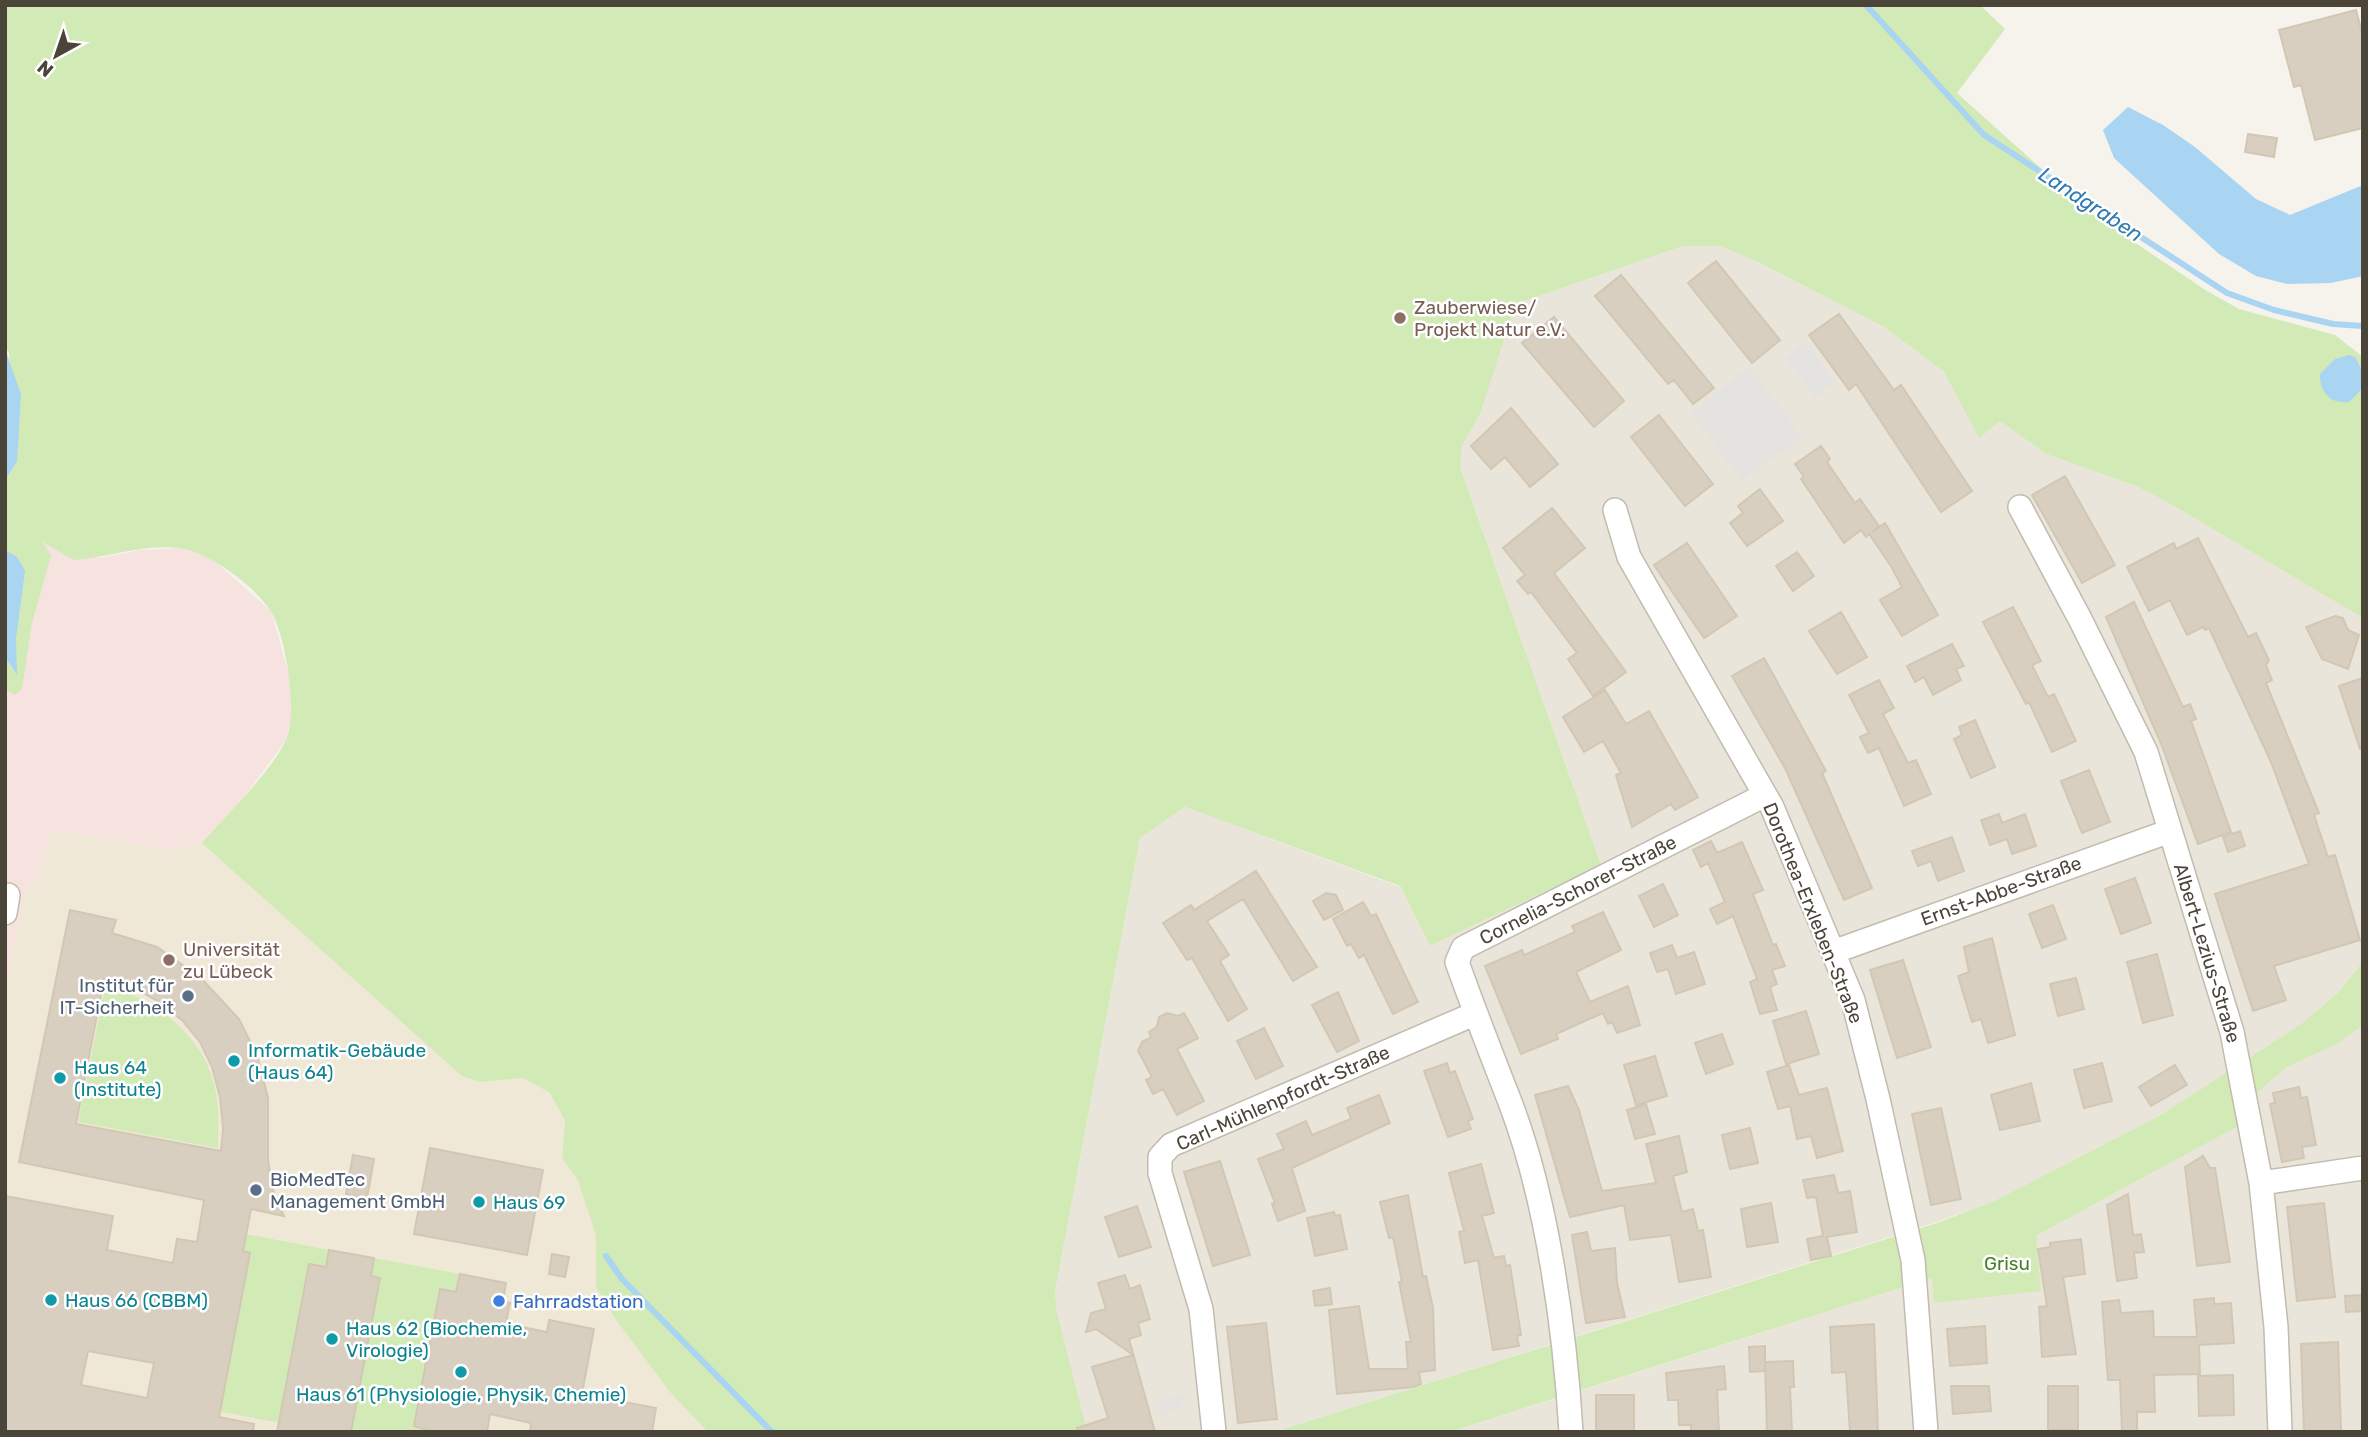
<svg xmlns="http://www.w3.org/2000/svg" width="2368" height="1437" viewBox="0 0 2368 1437" font-family="Rubik,sans-serif">
<rect width="100%" height="100%" fill="#f6f3ec"/>
<!-- residential -->
<path fill="#eae5da" d="M1683 246H1720L1758 262 1884 327 1944 372 1979 437 2000 421 2046 454 2136 486 2167 502 2363 618V961L2339 992 2301 1024 2159 1116 1996 1200 1937 1222 1274 1432H1023L1057 1313 1055 1292 1140 838 1185 807 1400 887 1430 946 1601 865 1460 467 1462 446 1480 414 1516 304Z
M2363 1025V1432H1451L1932 1278 2036 1236 2242 1124 2239 1108 2287 1067 2337 1044Z"/>
<!-- education -->
<path fill="#efe8d6" d="M5 532 480 1082 523 1078 550 1093 565 1121 562 1158 578 1179 596 1236 762 1432H5Z"/>
<!-- medical -->
<path fill="#f6e3e0" d="M5 532 100 558 140 550 180 548 209 556 271 611 290 678 291 718 286 740 245 796 202 843 168 850 52 830 40 879 24 894 5 996Z"/>
<!-- green -->
<path fill="#d2eab5" d="M5 5H1980L2005 29 1957 93 2092 214 2207 291 2239 309 2335 335 2363 357V618L2167 502 2136 486 2046 454 2000 421 1979 438 1944 372 1884 327 1758 262 1720 246H1683L1516 304 1480 414 1462 446 1460 467 1601 865 1430 946 1400 886 1185 807 1140 838 1055 1292 1057 1313 1087 1432H708L670 1392 617 1321 596 1287V1236L578 1180 562 1158 565 1121 550 1093 523 1078 480 1082 462 1076 202 843C226 816 271 772 286 740 298 713 286 634 270 610 254 586 211 554 184 549 148 542 108 558 73 560L43 542 51 556 32 623 22 689 15 695 5 689V657L16 674V639L5 550V480L17 462 9 352 5 348Z
M2363 961V1025L2337 1044 2287 1067 2239 1108 2242 1124 2036 1236 2041 1291 1934 1303 1932 1278 1450 1432H1274L1937 1223 1996 1200 2159 1116 2301 1024 2339 992Z
M106 983C156 1002 206 1035 216 1093 219 1111 218 1130 218 1148L78 1122Z
M246 1234 329 1250 326 1267 309 1264 283 1401 297 1426 212 1410 224 1390 250 1253 243 1251Z
M374 1258 460 1274 456 1293 439 1289 414 1426 433 1432H344L380 1278 371 1276Z"/>
<!-- parking -->
<path fill="#e5e3e0" d="M1805 342 1836 382 1815 398 1785 358Z
M1749 367 1803 436 1742 481 1690 413Z
M1184 1393 1182 1407 1160 1417 1161 1402Z"/>
<!-- water -->
<path fill="#a9d4f2" d="M2128 107 2163 125 2195 147 2256 199 2290 215 2363 185V276L2331 283 2287 284 2256 276 2219 254 2114 158 2103 130Z
M5 349 21 394 17 462 5 480Z
M2349 355 2355 357 2362 370 2363 388 2349 402C2329 404 2320 392 2320 374L2335 359Z
M5 550 17 557 25 571 16 638 17 675 5 657Z"/>
<g fill="none" stroke-linecap="round" stroke-linejoin="round">
<!-- stream -->
<path stroke="#a9d4f2" stroke-width="6" d="M1866 5 1984 135 2227 293 2274 310 2333 324 2363 326
M606 1256 622 1279 772 1432"/>
</g>
<!-- building -->
<path fill="#d8cfc1" stroke="#d3c7b4" stroke-width="2" fill-rule="evenodd" d="M2356 10 2363 36V128L2315 140 2301 85 2294 87 2279 30Z
M2248 134 2277 138 2274 157 2245 152Z
M1716 261 1780 340 1752 363 1688 283Z
M1621 275 1714 388 1693 404 1674 380 1668 384 1595 296Z
M1839 314 1894 390 1901 385 1972 491 1941 512 1856 384 1849 390 1809 335Z
M1554 317 1624 401 1594 427 1522 343Z
M1511 408 1558 464 1530 487 1505 457 1491 469 1471 446Z
M1659 415 1713 484 1685 506 1631 437Z
M1821 446 1830 459 1827 462 1855 503 1860 499 1879 526 1872 532 1885 523 1938 615 1902 636 1880 600 1902 587 1891 566 1869 534 1866 537 1861 530 1844 543 1801 479 1804 477 1795 464Z
M2065 476 2115 565 2082 583 2032 495Z
M1760 489 1783 521 1747 546 1730 523 1743 513 1738 506Z
M1552 508 1585 548 1554 573 1626 672 1593 696 1568 659 1577 653 1531 592 1528 594 1517 581 1525 575 1503 548Z
M2198 538 2248 637 2256 633 2269 660 2266 665 2272 680 2266 683 2319 813 2314 815 2328 857 2335 855 2360 940 2274 966 2286 1000 2253 1011 2215 894 2309 864 2271 762 2209 628 2205 630 2203 627 2187 635 2170 600 2149 611 2127 567 2174 543 2176 549Z
M1687 543 1737 616 1704 638 1654 565Z
M1797 552 1814 576 1793 591 1776 566Z
M2134 602 2183 707 2190 704 2196 719 2191 721 2231 832 2198 844 2162 746 2106 617Z
M2013 607 2041 661 2032 665 2048 697 2054 694 2076 741 2052 752 2029 702 2026 704 1983 622Z
M1841 612 1867 657 1837 674 1809 631Z
M2335 616 2343 618 2348 630 2359 635 2348 669 2322 659 2306 627Z
M1952 644 1964 666 1956 669 1961 680 1933 695 1924 677 1915 682 1907 666Z
M1764 658 1826 771 1822 773 1872 888 1844 900 1785 768 1732 676Z
M2363 678V749H2360L2339 686Z
M1879 680 1894 708 1883 714 1908 763 1916 760 1931 794 1904 806 1879 748 1868 753 1860 737 1869 733 1849 695Z
M1605 690 1626 724 1649 711 1698 797 1675 810 1671 804 1632 827 1616 775 1621 773 1603 741 1584 752 1563 717Z
M1975 720 1995 767 1971 778 1954 739 1962 735 1959 727Z
M2089 770 2110 822 2082 833 2061 781Z
M1999 814 2002 823 2025 814 2036 846 2012 854 2007 839 1990 845 1981 820Z
M2240 831 2245 846 2228 852 2223 837Z
M1952 837 1964 871 1938 881 1931 861 1918 866 1912 851Z
M1711 841 1717 853 1742 842 1763 890 1753 894 1773 945 1776 944 1785 966 1772 970 1777 984 1770 987 1777 1010 1760 1014 1750 982 1757 979 1733 916 1717 924 1710 909 1725 902 1708 863 1701 867 1693 850Z
M1256 871 1317 967 1293 981 1243 899 1207 921 1229 955 1220 961 1247 1009 1228 1021 1192 958 1187 960 1163 923 1191 905 1194 910Z
M2135 878 2151 923 2121 934 2105 889Z
M1663 884 1678 915 1654 927 1639 896Z
M1326 893 1336 895 1343 910 1324 920 1313 901Z
M1363 902 1371 916 1376 914 1418 1002 1393 1014 1364 955 1359 958 1351 944 1347 946 1333 919Z
M2053 905 2066 939 2042 948 2029 914Z
M70 910 116 920 112 933 157 947 201 978 239 1019 257 1055 268 1098V1160L272 1188 284 1216 251 1209 243 1251 250 1253 219 1417 254 1424 253 1432H5V1196L113 1216 107 1250 173 1263 177 1239 197 1242 204 1200 19 1162ZM104 979 132 987 158 1001 183 1021 200 1042 212 1067 220 1097 223 1129 221 1151 76 1124ZM88 1351 154 1363 147 1398 81 1385Z
M1603 912 1621 950 1576 972 1590 1002 1628 986 1640 1025 1617 1033 1612 1022 1608 1024 1603 1013 1556 1034 1558 1039 1521 1054 1485 966 1522 950 1524 955 1575 932 1572 926Z
M1992 938 2015 1035 1988 1043 1981 1019 1972 1022 1958 976 1969 972 1964 947Z
M1672 945 1677 958 1694 952 1705 984 1676 994 1668 969 1657 972 1650 953Z
M2157 954 2173 1015 2143 1023 2127 962Z
M1903 960 1931 1047 1897 1058 1870 970Z
M2076 978 2084 1009 2058 1016 2050 984Z
M1338 992 1359 1041 1337 1052 1312 1005Z
M1806 1011 1819 1054 1786 1064 1773 1021Z
M1167 1013 1178 1016 1184 1013 1198 1038 1177 1049 1204 1101 1177 1115 1163 1089 1153 1094 1146 1080 1152 1077 1138 1051 1142 1042 1151 1037 1149 1032 1157 1027 1159 1017Z
M1264 1028 1283 1066 1256 1079 1237 1041Z
M1722 1034 1733 1064 1706 1074 1695 1043Z
M1655 1056 1667 1096 1636 1105 1624 1065Z
M1447 1063 1450 1073 1455 1071 1473 1119 1468 1121 1471 1129 1448 1137 1424 1071Z
M2102 1063 2112 1101 2084 1108 2074 1070Z
M1789 1065 1799 1095 1827 1088 1843 1151 1817 1158 1811 1136 1797 1139 1790 1106 1778 1109 1767 1072Z
M2175 1065 2187 1085 2151 1106 2139 1087Z
M2031 1083 2040 1121 2000 1130 1991 1095Z
M1568 1086 1579 1110 1602 1191 1656 1183 1646 1144 1679 1136 1687 1172 1673 1176 1682 1212 1693 1209 1698 1231 1703 1230 1711 1277 1679 1282 1671 1235 1630 1240 1624 1205 1570 1217 1535 1095Z
M2299 1087 2301 1098 2307 1097 2316 1145 2302 1147 2304 1158 2282 1162 2270 1104 2275 1103 2273 1093Z
M1379 1095 1390 1123 1292 1168 1305 1211 1278 1221 1272 1204 1275 1203 1258 1159 1284 1149 1277 1134 1306 1121 1312 1135 1351 1119 1347 1108Z
M1646 1104 1655 1134 1635 1139 1627 1110Z
M1941 1108 1961 1199 1931 1205 1912 1114Z
M1750 1128 1758 1163 1730 1169 1722 1135Z
M430 1148 543 1170 527 1255 414 1234Z
M353 1155 374 1159 367 1198 346 1194Z
M2203 1156 2210 1168H2215L2230 1262 2197 1266 2185 1167Z
M1220 1161 1250 1255 1213 1266 1184 1172Z
M1481 1164 1494 1213 1482 1216 1494 1258 1504 1256 1506 1266 1510 1265 1521 1335 1517 1336 1519 1346 1493 1350 1478 1260 1465 1263 1459 1232 1464 1231 1449 1173Z
M1834 1175 1838 1193 1850 1191 1857 1232 1827 1237 1831 1256 1811 1260 1807 1239 1823 1236 1816 1197 1807 1198 1803 1180Z
M2128 1194 2133 1235 2141 1234 2144 1252 2134 1253 2137 1278 2117 1281 2107 1205Z
M1408 1195 1423 1277 1426 1276 1433 1308 1435 1370 1419 1372 1421 1384 1413 1387 1337 1394 1329 1310 1359 1306 1369 1369H1408L1406 1342H1411L1399 1282H1402L1393 1237 1389 1238 1380 1202Z
M1771 1203 1778 1242 1747 1247 1741 1209Z
M2324 1203 2335 1297 2297 1301 2287 1207Z
M1137 1206 1151 1247 1119 1257 1105 1217Z
M1334 1212 1335 1216 1340 1215 1347 1249 1315 1256 1307 1218Z
M1587 1232 1591 1251 1615 1248 1617 1283 1625 1317 1586 1323 1572 1235Z
M2081 1239 2085 1274 2063 1277 2076 1354 2042 1357 2039 1307 2047 1306 2038 1249 2050 1247V1243Z
M329 1250 374 1258 371 1276 380 1278 351 1432H277L309 1264 326 1267Z
M552 1254 569 1257 565 1277 549 1274Z
M460 1274 506 1283 503 1301 510 1303 506 1324 547 1332 549 1320 594 1329 582 1394 656 1408 652 1432H530L531 1423 490 1414 487 1432H433L414 1426 440 1289 456 1292Z
M1125 1275 1130 1289 1140 1285 1150 1319 1138 1323 1141 1335 1129 1339 1155 1432H1078L1077 1428 1108 1418 1092 1367 1133 1355 1096 1329 1086 1332 1091 1313 1106 1309 1098 1283Z
M1330 1288 1332 1304 1315 1306 1313 1291Z
M2363 1295V1311L2346 1312 2345 1296Z
M2214 1298V1304L2231 1303 2234 1343 2199 1345 2200 1374 2154 1375 2155 1412H2137V1432H2122L2120 1380H2108L2102 1302 2119 1300 2121 1313 2153 1311 2154 1337H2197L2194 1300Z
M1266 1323 1277 1419 1238 1423 1227 1327Z
M1874 1324 1878 1432H1850L1846 1372 1832 1373 1830 1327Z
M1985 1326 1987 1363 1950 1366 1947 1329Z
M2338 1342 2341 1431 2304 1432 2301 1344Z
M1765 1346V1371L1750 1372 1749 1347Z
M1793 1361 1794 1387H1790L1792 1432H1767L1765 1362Z
M1724 1366 1726 1389 1717 1390 1719 1432H1691V1425H1679L1678 1400H1668L1666 1373Z
M2233 1375 2234 1415 2199 1416 2198 1376Z
M1951 1386H1989L1991 1411 1953 1414Z
M2048 1386H2078V1430H2048Z
M1596 1395H1634V1432H1596Z"/>
<g fill="none" stroke-linecap="round" stroke-linejoin="round">
<!-- minor casing -->
<g stroke="#c2bbae" stroke-width="26">
<path id="minor" d="M2020 507 2080 619 2146 752 2232 1032 2261 1183 2276 1327 2280 1432
M1615 510 1629 557 1772 807 1853 1000 1878 1099 1913 1260 1926 1432
M5 913 8 895
M1833 952 2170 831
M2261 1183 2363 1168
M1214 1432 1201 1309 1160 1173V1157L1171 1145 1474 1014
M1571 1432C1565 1330 1547 1198 1510 1102 1492 1056 1474 1010 1457 962L1463 948 1765 795"/>
</g>
<!-- minor -->
<use href="#minor" stroke="#fff" stroke-width="23"/>
</g>
<!-- markers -->
<g fill="#8d6e63" stroke="#fff" stroke-width="2.5">
<circle cx="1400" cy="318" r="7"/>
<circle cx="169" cy="960" r="7"/>
</g>
<g fill="#5c6f8a" stroke="#fff" stroke-width="2.5">
<circle cx="188" cy="996" r="7"/>
<circle cx="256" cy="1190" r="7"/>
</g>
<g fill="#0f9aa8" stroke="#fff" stroke-width="2.5">
<circle cx="234" cy="1061" r="7"/>
<circle cx="60" cy="1078" r="7"/>
<circle cx="479" cy="1202" r="7"/>
<circle cx="51" cy="1300" r="7"/>
<circle cx="332" cy="1339" r="7"/>
<circle cx="461" cy="1372" r="7"/>
</g>
<circle fill="#3f7fe0" stroke="#fff" stroke-width="2.5" cx="499" cy="1301" r="7"/>
<g text-anchor="middle" dominant-baseline="central" stroke-width="5" stroke-linejoin="round" paint-order="stroke">
<!-- education labels -->
<g font-size="19" fill="#785e54" stroke="#fff" text-anchor="start">
<text x="1414" y="307">Zauberwiese/<tspan x="1414" dy="22">Projekt Natur e.V.</tspan></text>
<text x="183" y="949">Universität<tspan x="183" dy="22">zu Lübeck</tspan></text>
</g>
<!-- street labels -->
<g font-size="19" fill="#4b4439" stroke="#fff">
<text transform="translate(1578 890) rotate(-27)">Cornelia-Schorer-Straße</text>
<text transform="translate(2001 891) rotate(-20)">Ernst-Abbe-Straße</text>
<text transform="translate(1813 913) rotate(68)">Dorothea-Erxleben-Straße</text>
<text transform="translate(2207 953) rotate(73)">Albert-Lezius-Straße</text>
<text transform="translate(1283 1098) rotate(-24)">Carl-Mühlenpfordt-Straße</text>
</g>
<!-- service labels -->
<g font-size="19" fill="#4e5e75" stroke="#fff" text-anchor="end">
<text x="174" y="985">Institut für<tspan x="174" dy="22">IT-Sicherheit</tspan></text>
<text x="270" y="1179" text-anchor="start">BioMedTec<tspan x="270" dy="22">Management GmbH</tspan></text>
</g>
<!-- culture labels -->
<g font-size="19" fill="#0d838f" stroke="#fff" text-anchor="start">
<text x="248" y="1050">Informatik-Gebäude<tspan x="248" dy="22">(Haus 64)</tspan></text>
<text x="74" y="1067">Haus 64<tspan x="74" dy="22">(Institute)</tspan></text>
<text x="493" y="1202">Haus 69</text>
<text x="65" y="1300">Haus 66 (CBBM)</text>
<text x="346" y="1328">Haus 62 (Biochemie,<tspan x="346" dy="22">Virologie)</tspan></text>
<text x="461" y="1394" text-anchor="middle">Haus 61 (Physiologie, Physik, Chemie)</text>
</g>
<!-- park labels -->
<g font-size="19" fill="#4a7f2a" stroke="#fff">
<text x="2007" y="1263">Grisu</text>
</g>
<!-- shop labels -->
<g font-size="19" fill="#366cbe" stroke="#fff" text-anchor="start">
<text x="513" y="1301">Fahrradstation</text>
</g>
<!-- water labels -->
<g font-size="21" font-style="italic" fill="#2e7ab2" stroke="#fff">
<text transform="translate(2091 204) rotate(33)">Landgraben</text>
</g>
</g>
<!-- border -->
<rect width="2368" height="1437" fill="none" stroke="#4b4439" stroke-width="14"/>
<!-- north arrow -->
<g transform="translate(56 56) rotate(220)" stroke="#ffffff" stroke-width="5" paint-order="stroke">
<path d="M0-5L12 26L0 18L-12 26Z" fill="#4b4439"/>
<text y="-10" font-size="19" font-weight="bold" text-anchor="middle" fill="#4b4439">N</text>
</g>
</svg>
